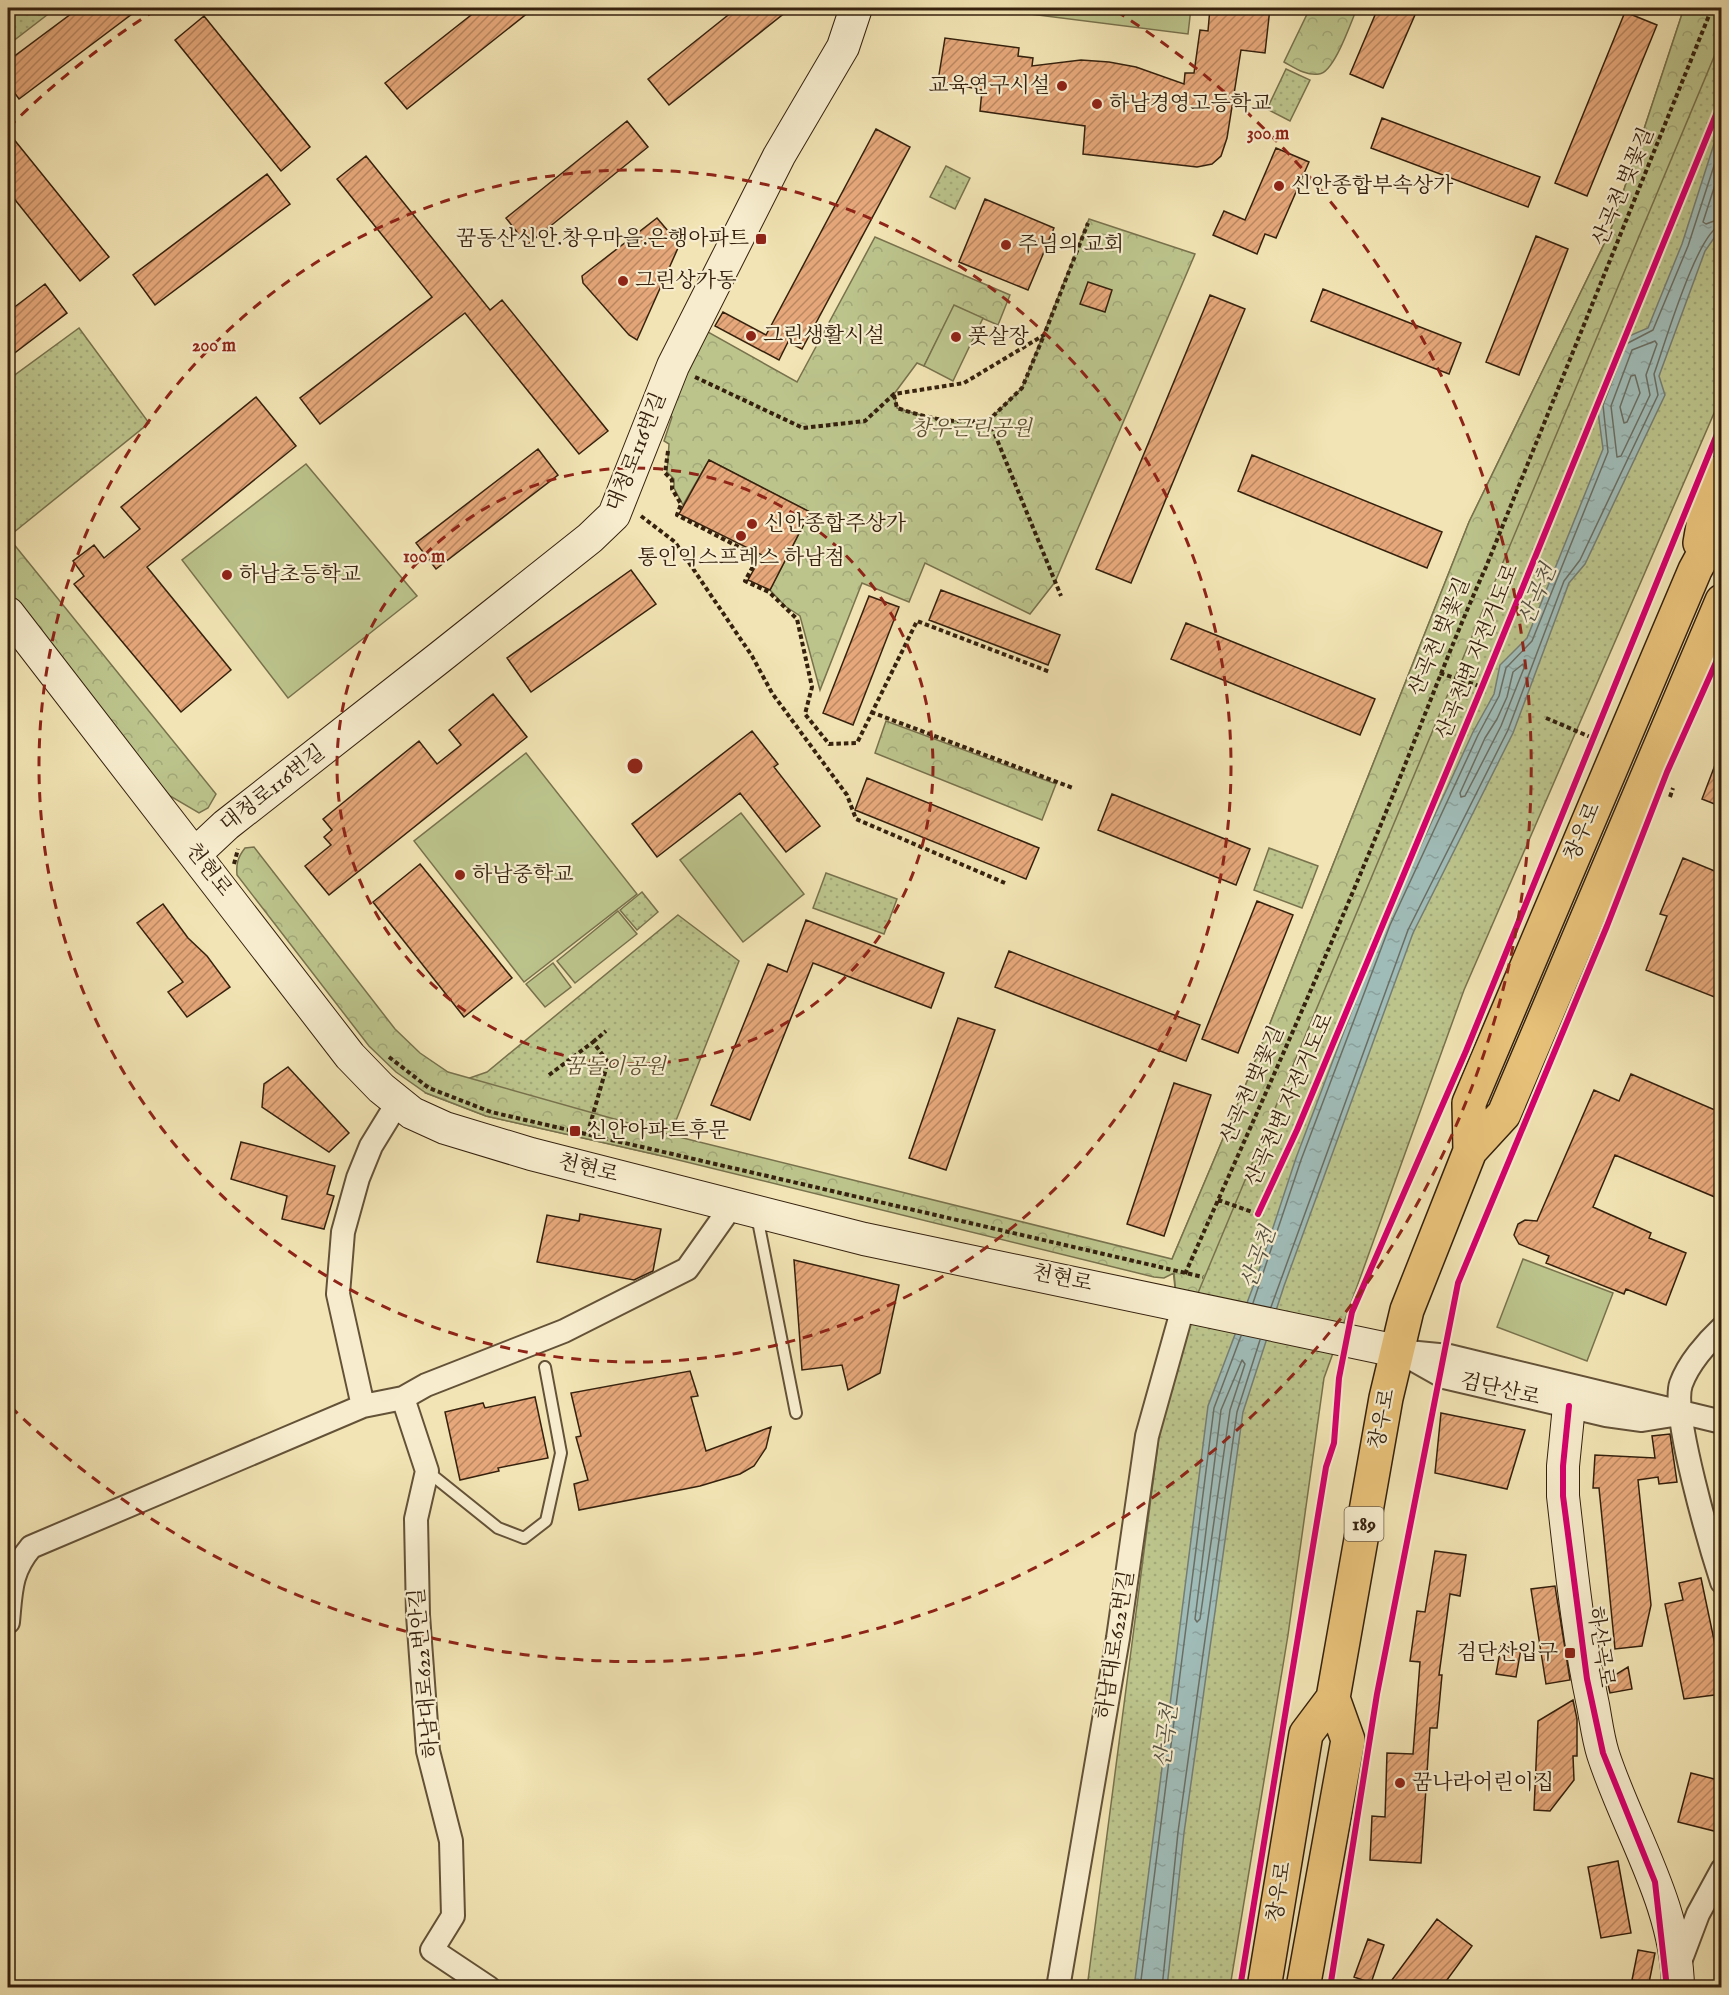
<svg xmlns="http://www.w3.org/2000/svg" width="1729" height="1995" viewBox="0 0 1729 1995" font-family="'IM FELL English','Noto Serif KR',serif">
<defs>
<pattern id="grass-dots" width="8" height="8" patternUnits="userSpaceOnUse" patternTransform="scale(1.5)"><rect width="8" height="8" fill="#bcc48c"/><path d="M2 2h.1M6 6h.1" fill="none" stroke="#a2a878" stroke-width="1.8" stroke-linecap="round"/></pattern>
<pattern id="forest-crowns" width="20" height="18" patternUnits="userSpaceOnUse" patternTransform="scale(1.5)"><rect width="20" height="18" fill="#bcc48c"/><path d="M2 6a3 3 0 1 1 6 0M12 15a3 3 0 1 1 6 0" fill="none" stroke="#a2a878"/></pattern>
<pattern id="water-ripples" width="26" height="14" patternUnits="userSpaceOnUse" patternTransform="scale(1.5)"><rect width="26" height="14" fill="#a0bcb8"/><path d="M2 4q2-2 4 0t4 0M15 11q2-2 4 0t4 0" fill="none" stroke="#8aa19d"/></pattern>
<pattern id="building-hatch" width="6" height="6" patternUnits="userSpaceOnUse" patternTransform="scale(1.5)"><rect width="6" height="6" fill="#e6a87a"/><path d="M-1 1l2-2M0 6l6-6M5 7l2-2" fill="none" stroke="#bb8862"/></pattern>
</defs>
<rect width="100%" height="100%" fill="#f2e4b4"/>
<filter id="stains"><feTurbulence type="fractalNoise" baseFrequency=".00333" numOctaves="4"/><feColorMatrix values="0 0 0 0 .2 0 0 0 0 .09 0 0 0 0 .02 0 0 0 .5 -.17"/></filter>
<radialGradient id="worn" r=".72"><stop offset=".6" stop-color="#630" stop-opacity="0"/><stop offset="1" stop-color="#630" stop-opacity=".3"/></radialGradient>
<!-- grass -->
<path fill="url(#grass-dots)" stroke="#78724d" stroke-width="1.5" d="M8 8H56L8 45Z
M1684 8H1721V397L1464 990 1324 1378 1288 1635 1230 1987 1087 1988 1167 1375 1180 1336 1172 1259 1244 1089 1469 522 1610 232Z
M1286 69 1310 80 1290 121 1267 109Z
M946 166 970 178 955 209 930 197Z
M79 328 149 423 8 537V380Z
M1269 848 1318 866 1302 908 1254 890Z
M826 873 897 899 884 934 813 908Z
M642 892 658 912 637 930 620 910Z
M678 915 739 961 662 1156 486 1116 426 1093 487 1072Z"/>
<!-- forest -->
<path fill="url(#forest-crowns)" stroke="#78724d" stroke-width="1.5" d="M1310 8H1357C1351 22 1334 73 1319 74 1306 76 1295 68 1284 62Z
M1684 8H1721V40L1180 1336 1174 1273 1164 1278 1154 1277 662 1156 486 1116 426 1093 396 1072 369 1046 237 875C236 863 238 857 245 848L254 847 395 1029 420 1053 448 1072 671 1135 1172 1259 1244 1089 1469 522 1610 232Z
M1089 219 1195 254 1055 582 1030 614 925 563 909 602 862 583 820 690 800 616 785 606 770 590 810 512 709 460 683 505 674 488V479L667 472 669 444 664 441 672 417 670 415 701 328 797 382 875 237 1010 295 998 325 954 306 924 366 917 363 894 394 897 408C931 419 953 424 989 420L1022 388Z
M8 537 216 794 208 808 199 813 170 796 8 598Z
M886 721 1056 784 1042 820 875 753Z"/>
<!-- pitch -->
<path fill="#bcc48c" stroke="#78724d" stroke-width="1.5" d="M983 8H1191L1188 34Z
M954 305 983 318 953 381 924 366Z
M306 464 417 596 288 698 182 560Z
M526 753 637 894 524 982 414 841Z
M741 813 804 894 743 942 680 860Z
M618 911 637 934 575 983 557 961Z
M553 963 571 987 545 1007 526 984Z
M1523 1259 1613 1293 1587 1361 1497 1327Z"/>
<!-- water -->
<path fill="url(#water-ripples)" stroke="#757e74" stroke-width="1.5" d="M1721 122V228L1705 251 1659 376 1665 395 1585 564 1569 583 1513 733 1413 933 1284 1286 1243 1412 1184 1833 1167 1987 1134 1988 1208 1406 1256 1279 1296 1158 1385 923 1473 732 1494 694 1500 665 1527 638 1603 449 1597 404 1622 339 1648 328 1682 244Z"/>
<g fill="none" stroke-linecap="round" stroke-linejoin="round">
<!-- shore -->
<path stroke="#6a6e63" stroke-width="1.5" d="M1722 163 1703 222 1706 224 1722 218
M1655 341 1657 344 1646 375 1650 395 1621 456 1617 457 1611 406 1632 350Z
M1635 375 1640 393 1627 422 1624 423 1620 407 1631 376Z
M1523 664 1524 668 1501 726 1465 796 1461 797 1460 793 1485 738 1497 719 1507 697 1513 672Z
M1253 1303 1301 1160 1390 925 1478 735 1499 696 1506 668 1532 641 1608 452 1603 405 1626 344 1653 330 1688 246 1722 141
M1271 1307 1408 930 1508 730 1564 581 1580 560 1658 395 1654 374C1663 350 1698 228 1722 225
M1242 1360 1245 1364 1230 1410 1200 1619 1197 1622 1195 1619 1221 1410Z
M1140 1988 1214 1408 1241 1336
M1162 1988 1178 1832 1237 1412 1260 1340"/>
</g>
<!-- building -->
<path fill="url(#building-hatch)" stroke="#35210e" stroke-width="1.5" d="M79 8H140L19 99 8 84V61Z
M480 8H534L407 109 385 83Z
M737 8H791L669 105 648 79Z
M1210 8H1270L1265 53 1241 50 1227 138 1221 156 1212 164 1197 167 1083 154 1085 126 980 111 982 90 938 81 945 38 1019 48 1018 56 1033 58 1032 66 1081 60 1109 62 1136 67 1184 84 1185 73H1194L1200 30 1208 31Z
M1378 8H1418L1383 88 1350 74Z
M1625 12 1657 25 1587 196 1555 183Z
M204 16 310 147 281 171 175 40Z
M1382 118 1540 177 1528 207 1371 148Z
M627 121 648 147 527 245 506 218Z
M876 129 910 147 802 349 788 342 779 360 715 326 723 312 766 335Z
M8 132 109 257 80 281 8 191Z
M1276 148 1309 162 1276 238 1265 234 1257 254 1213 235 1224 211 1245 220Z
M366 156 490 310 502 300 608 431 579 454 465 313 320 424 300 398 432 297 337 179Z
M267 174 290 204 155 305 133 275Z
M985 199 1054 228 1028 290 959 262Z
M657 218 679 244 678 248 637 340 629 335 583 283 582 276Z
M1536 236 1568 249 1519 375 1486 362Z
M1088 282 1112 290 1105 312 1080 304Z
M45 284 67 313 8 358V312Z
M1323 289 1461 343 1449 374 1311 321Z
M1210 295 1245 309 1131 583 1096 569Z
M256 397 296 446 147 567 231 670 181 712 74 584 84 576 73 561 94 545 104 558 140 529 121 507Z
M538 449 558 475 436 569 416 543Z
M1252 455 1442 532 1427 568 1238 491Z
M709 460 810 512 770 590 748 580 762 555 679 514Z
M631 570 656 604 531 692 507 658Z
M941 590 1060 635 1048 665 929 620Z
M869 596 899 607 853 725 823 713Z
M1186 623 1375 699 1360 735 1171 659Z
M493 694 527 737 329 895 305 866 331 845 324 837 332 830 323 819 419 741 437 764 461 745 449 730Z
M752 731 778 764 774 767 820 826 786 852 740 793 657 857 632 824Z
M1720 752 1722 753V807L1702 799Z
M867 778 1039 848 1026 879 855 810Z
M1112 794 1250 849 1236 885 1098 830Z
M1683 858 1722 874V1000L1646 970 1667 916 1660 914Z
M420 864 512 978 464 1017 373 902Z
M1257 901 1293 915 1238 1053 1202 1039Z
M163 904 188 938 207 956 230 987 187 1017 168 992 183 982 137 923Z
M806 920 944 973 931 1008 813 963 750 1120 711 1105 768 964 787 972Z
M1009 951 1200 1025 1186 1061 995 987Z
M958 1018 995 1030 946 1170 909 1158Z
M288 1067 349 1133 329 1152 262 1107 264 1084Z
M1631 1074 1722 1113V1200L1615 1155 1593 1207 1651 1233 1649 1238 1686 1253 1666 1305 1626 1289 1624 1294 1546 1263 1549 1256 1519 1244 1514 1235 1518 1224 1525 1220 1537 1221 1594 1090 1619 1101Z
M1174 1083 1211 1095 1164 1236 1127 1224Z
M241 1142 335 1166 327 1194 334 1196 324 1229 282 1219 287 1196 231 1179Z
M580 1214 661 1229 653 1271 634 1280 537 1262 547 1215 579 1221Z
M794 1260 899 1285 880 1373 848 1390 842 1365 802 1370Z
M690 1371 698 1396 691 1397 706 1451 771 1427 766 1448 754 1466 740 1474 700 1486 579 1510 574 1484 588 1480 576 1437 581 1436 571 1393Z
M535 1397 548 1458 498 1468 499 1471 460 1480 445 1412 483 1403 485 1408Z
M1441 1413 1525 1430 1507 1489 1435 1473Z
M1670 1434 1677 1482 1659 1484 1658 1477 1638 1480 1651 1605 1642 1646 1615 1649 1599 1488H1593L1595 1455 1655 1458 1652 1436Z
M1435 1551 1466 1555 1460 1596 1450 1594 1439 1675H1442L1437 1728H1430L1421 1863 1370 1860 1372 1816 1385 1817 1387 1753 1413 1754 1420 1662 1410 1661 1417 1611 1425 1612Z
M1701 1578 1722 1678V1694L1684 1699 1665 1604 1683 1600 1679 1583Z
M1555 1586 1570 1680 1546 1684 1531 1589Z
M1501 1646 1521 1649 1516 1677 1496 1674Z
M1628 1667 1632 1689 1610 1693 1607 1680Z
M1573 1700 1577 1719V1756H1573L1574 1780 1550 1811 1534 1810 1538 1721Z
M1691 1773 1722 1781V1818L1718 1832 1678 1822Z
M1618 1861 1631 1933 1601 1938 1588 1867Z
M1437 1919 1472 1946 1441 1988H1386Z
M1368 1939 1384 1945 1371 1983 1354 1977Z
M1638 1950 1655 1953 1649 1983 1632 1980Z"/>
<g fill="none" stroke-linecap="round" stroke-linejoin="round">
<!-- lane casing -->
<g stroke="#645238" stroke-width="14">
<path id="lane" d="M757 1216 796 1413
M427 1471 498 1528 524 1538 546 1521 561 1453 545 1367"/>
</g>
<!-- street casing -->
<g stroke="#645238" stroke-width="26">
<path id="street" d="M398 1102 371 1146 358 1178 343 1232 338 1294 363 1406 403 1398 426 1385 564 1331 687 1269 733 1204
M1722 1328C1707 1342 1688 1364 1681 1384 1671 1413 1711 1548 1722 1582
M1397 1351 1449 1356 1722 1422
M1405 1355 1444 1377 1606 1415 1642 1420 1673 1415
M403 1398 427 1471 416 1519 418 1615 428 1751 451 1841 453 1916 432 1950 489 1988
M8 1622C11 1591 10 1572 31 1547L363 1406
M1678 1967 1698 1914 1722 1870
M1058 1988 1118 1638 1147 1436 1184 1304"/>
</g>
<!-- secondary casing -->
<g stroke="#35210e" stroke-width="34">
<path id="secondary" d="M8 613 350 1056 381 1088 412 1113 445 1128 531 1154 864 1239 1397 1351
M195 854 226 825 439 658 590 538 614 515 673 366 779 156 843 47 856 8
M1569 1406 1563 1466V1496C1571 1566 1578 1636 1593 1705 1596 1721 1598 1738 1603 1754 1628 1831 1677 1904 1678 1988"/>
</g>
<!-- primary casing -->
<g stroke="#35210e" stroke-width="36">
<path id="primary" d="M1700 543 1706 508 1722 471
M1470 1151 1469 1103 1695 570 1722 520
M1264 1988 1306 1734 1333 1698 1386 1398 1407 1310 1470 1151 1504 1114 1722 601
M1303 1988 1348 1740 1333 1698"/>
</g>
<!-- path -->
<path stroke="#35210e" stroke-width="4" stroke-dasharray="4.5 3" stroke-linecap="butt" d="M695 377 803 428 865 421 894 394 964 383 1044 335 1088 223
M894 395 897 408C931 419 953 424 989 420L1022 388 1044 335
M989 420 1061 596
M668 451 665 473 672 480V489L681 504 677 515 758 557 745 581 769 592 797 619 812 687 805 714 829 744 857 743 917 621 1050 672
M641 516 675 542 752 656 772 693 847 795 856 819 1005 883
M1440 673 1482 687
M871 712 1073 788
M1546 718 1595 739
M1670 797 1673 788
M234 864 238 849
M593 1042 606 1031
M389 1057 429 1088 491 1112 1203 1277
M549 1075 593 1042 608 1062 587 1135
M1218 1200 1258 1214
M1185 1274C1257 1113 1329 953 1395 790 1425 715 1453 640 1486 567L1712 8"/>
<!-- lane -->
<use href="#lane" stroke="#f7edce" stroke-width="10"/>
<!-- street -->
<use href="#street" stroke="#f7edce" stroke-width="22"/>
<!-- secondary -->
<use href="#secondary" stroke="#f7edce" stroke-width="32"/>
<!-- primary -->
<use href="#primary" stroke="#e9c27a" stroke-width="33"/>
<!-- cycleway casing -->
<g stroke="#f7edce" stroke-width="10">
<path id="cycleway" d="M1258 1214 1297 1130 1482 687 1722 100
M1569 1406 1563 1466V1496L1587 1679 1603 1753 1655 1882 1667 1988
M1240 1988 1326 1467 1334 1443 1339 1378 1352 1312 1466 1051 1722 422
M1330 1988 1377 1694 1458 1283 1607 926 1667 772 1722 649"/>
</g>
<!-- cycleway -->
<use href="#cycleway" stroke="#d6006c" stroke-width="6"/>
</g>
<!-- distance rings -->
<g fill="none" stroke="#8f2418" stroke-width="3" stroke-dasharray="10 8">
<circle cx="635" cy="766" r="298"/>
<circle cx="635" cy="766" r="596"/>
<path d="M8 128A895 895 0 0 1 154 11M1116 11A895 895 0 1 1 8 1404"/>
</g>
<!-- markers -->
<g fill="#8f2418" stroke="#f7edce" stroke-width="2">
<circle cx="1062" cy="86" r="6"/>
<circle cx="1097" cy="104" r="6"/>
<circle cx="1279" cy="186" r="6"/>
<rect x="755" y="233" width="12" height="12" rx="3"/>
<circle cx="1006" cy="245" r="6"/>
<circle cx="623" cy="281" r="6"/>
<circle cx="751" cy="336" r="6"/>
<circle cx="956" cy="337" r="6"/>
<circle cx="752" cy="524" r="6"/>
<circle cx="741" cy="536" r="6"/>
<circle cx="227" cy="575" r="6"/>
<circle cx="460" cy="875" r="6"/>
<rect x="569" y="1125" width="12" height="12" rx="3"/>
<rect x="1564" y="1647" width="12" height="12" rx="3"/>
<circle cx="1400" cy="1783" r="6"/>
</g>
<g text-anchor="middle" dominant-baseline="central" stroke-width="4.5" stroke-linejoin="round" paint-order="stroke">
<!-- shield labels -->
<rect fill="#f7edce" stroke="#6f5e48" stroke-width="1.5" x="1344.5" y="1507" width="39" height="34" rx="4.5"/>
<g font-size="20" font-weight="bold" fill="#35210e">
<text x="1364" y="1524">189</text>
</g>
<!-- poi labels -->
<g font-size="21" fill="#35210e" stroke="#f7edce" text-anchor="start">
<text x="1050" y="86" text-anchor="end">교육연구시설</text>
<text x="1109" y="104">하남경영고등학교</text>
<text x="1291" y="186">신안종합부속상가</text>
<text x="749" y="239" text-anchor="end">꿈동산신안.창우마을.은행아파트</text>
<text x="1018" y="245">주님의 교회</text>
<text x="635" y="281">그린상가동</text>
<text x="763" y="336">그린생활시설</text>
<text x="968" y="337">풋살장</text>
<text x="764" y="524">신안종합주상가</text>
<text x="741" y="558" text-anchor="middle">통인익스프레스 하남점</text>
<text x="239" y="575">하남초등학교</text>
<text x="472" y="875">하남중학교</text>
<text x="587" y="1131">신안아파트후문</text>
<text x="1558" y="1653" text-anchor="end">검단산입구</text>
<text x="1412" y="1783">꿈나라어린이집</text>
</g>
<!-- street labels -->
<g font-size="21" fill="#35210e" stroke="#f7edce">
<text transform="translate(1624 187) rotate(-67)">산곡천 벚꽃길</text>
<text transform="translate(637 452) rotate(-68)">대청로116번길</text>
<text transform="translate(1440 637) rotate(-67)">산곡천 벚꽃길</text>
<text transform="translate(1478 652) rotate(-68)">산곡천변 자전거도로</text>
<text transform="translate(273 789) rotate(-38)">대청로116번길</text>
<text transform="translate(1583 832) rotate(-67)">창우로</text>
<text transform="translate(208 870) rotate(52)">천현로</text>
<text transform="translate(1253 1085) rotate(-66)">산곡천 벚꽃길</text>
<text transform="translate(1290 1100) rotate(-66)">산곡천변 자전거도로</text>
<text transform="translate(588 1169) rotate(14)">천현로</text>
<text transform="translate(1062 1279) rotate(12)">천현로</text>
<text transform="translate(1500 1390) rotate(13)">검단산로</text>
<text transform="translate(1383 1419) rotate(-79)">창우로</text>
<text transform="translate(1116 1645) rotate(-81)">하남대로622번길</text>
<text transform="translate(1600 1647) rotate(81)">하산곡로</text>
<text transform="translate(425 1673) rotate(-95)">하남대로622번안길</text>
<text transform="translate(1280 1892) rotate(-81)">창우로</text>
</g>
<!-- park labels -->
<g font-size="21" font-style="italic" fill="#5e5234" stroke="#f7edce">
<text x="971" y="429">창우근린공원</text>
<text x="615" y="1067">꿈돌이공원</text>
</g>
<!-- water labels -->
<g font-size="22" font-style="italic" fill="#555041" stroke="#f7edce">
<text transform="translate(1538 595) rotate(-67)">산곡천</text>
<text transform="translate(1259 1258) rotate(-70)">산곡천</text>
<text transform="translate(1167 1736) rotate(-83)">산곡천</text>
</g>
</g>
<circle cx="635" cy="766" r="9" fill="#8f2418" stroke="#f7edce" stroke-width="3"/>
<g font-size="18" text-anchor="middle" font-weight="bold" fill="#8f2418" stroke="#f7edce" stroke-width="4.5" stroke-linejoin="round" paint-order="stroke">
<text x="1268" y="139">300 m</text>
<text x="214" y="351">200 m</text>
<text x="424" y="562">100 m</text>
</g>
<!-- margin -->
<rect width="1729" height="1995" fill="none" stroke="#f2e4b4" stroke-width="30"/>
<rect x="9" y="9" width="1711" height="1977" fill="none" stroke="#35210e" stroke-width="3"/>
<rect x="15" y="15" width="1699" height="1965" fill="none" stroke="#35210e" stroke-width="1.5"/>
<rect width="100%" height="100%" filter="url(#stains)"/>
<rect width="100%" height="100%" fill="url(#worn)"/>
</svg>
